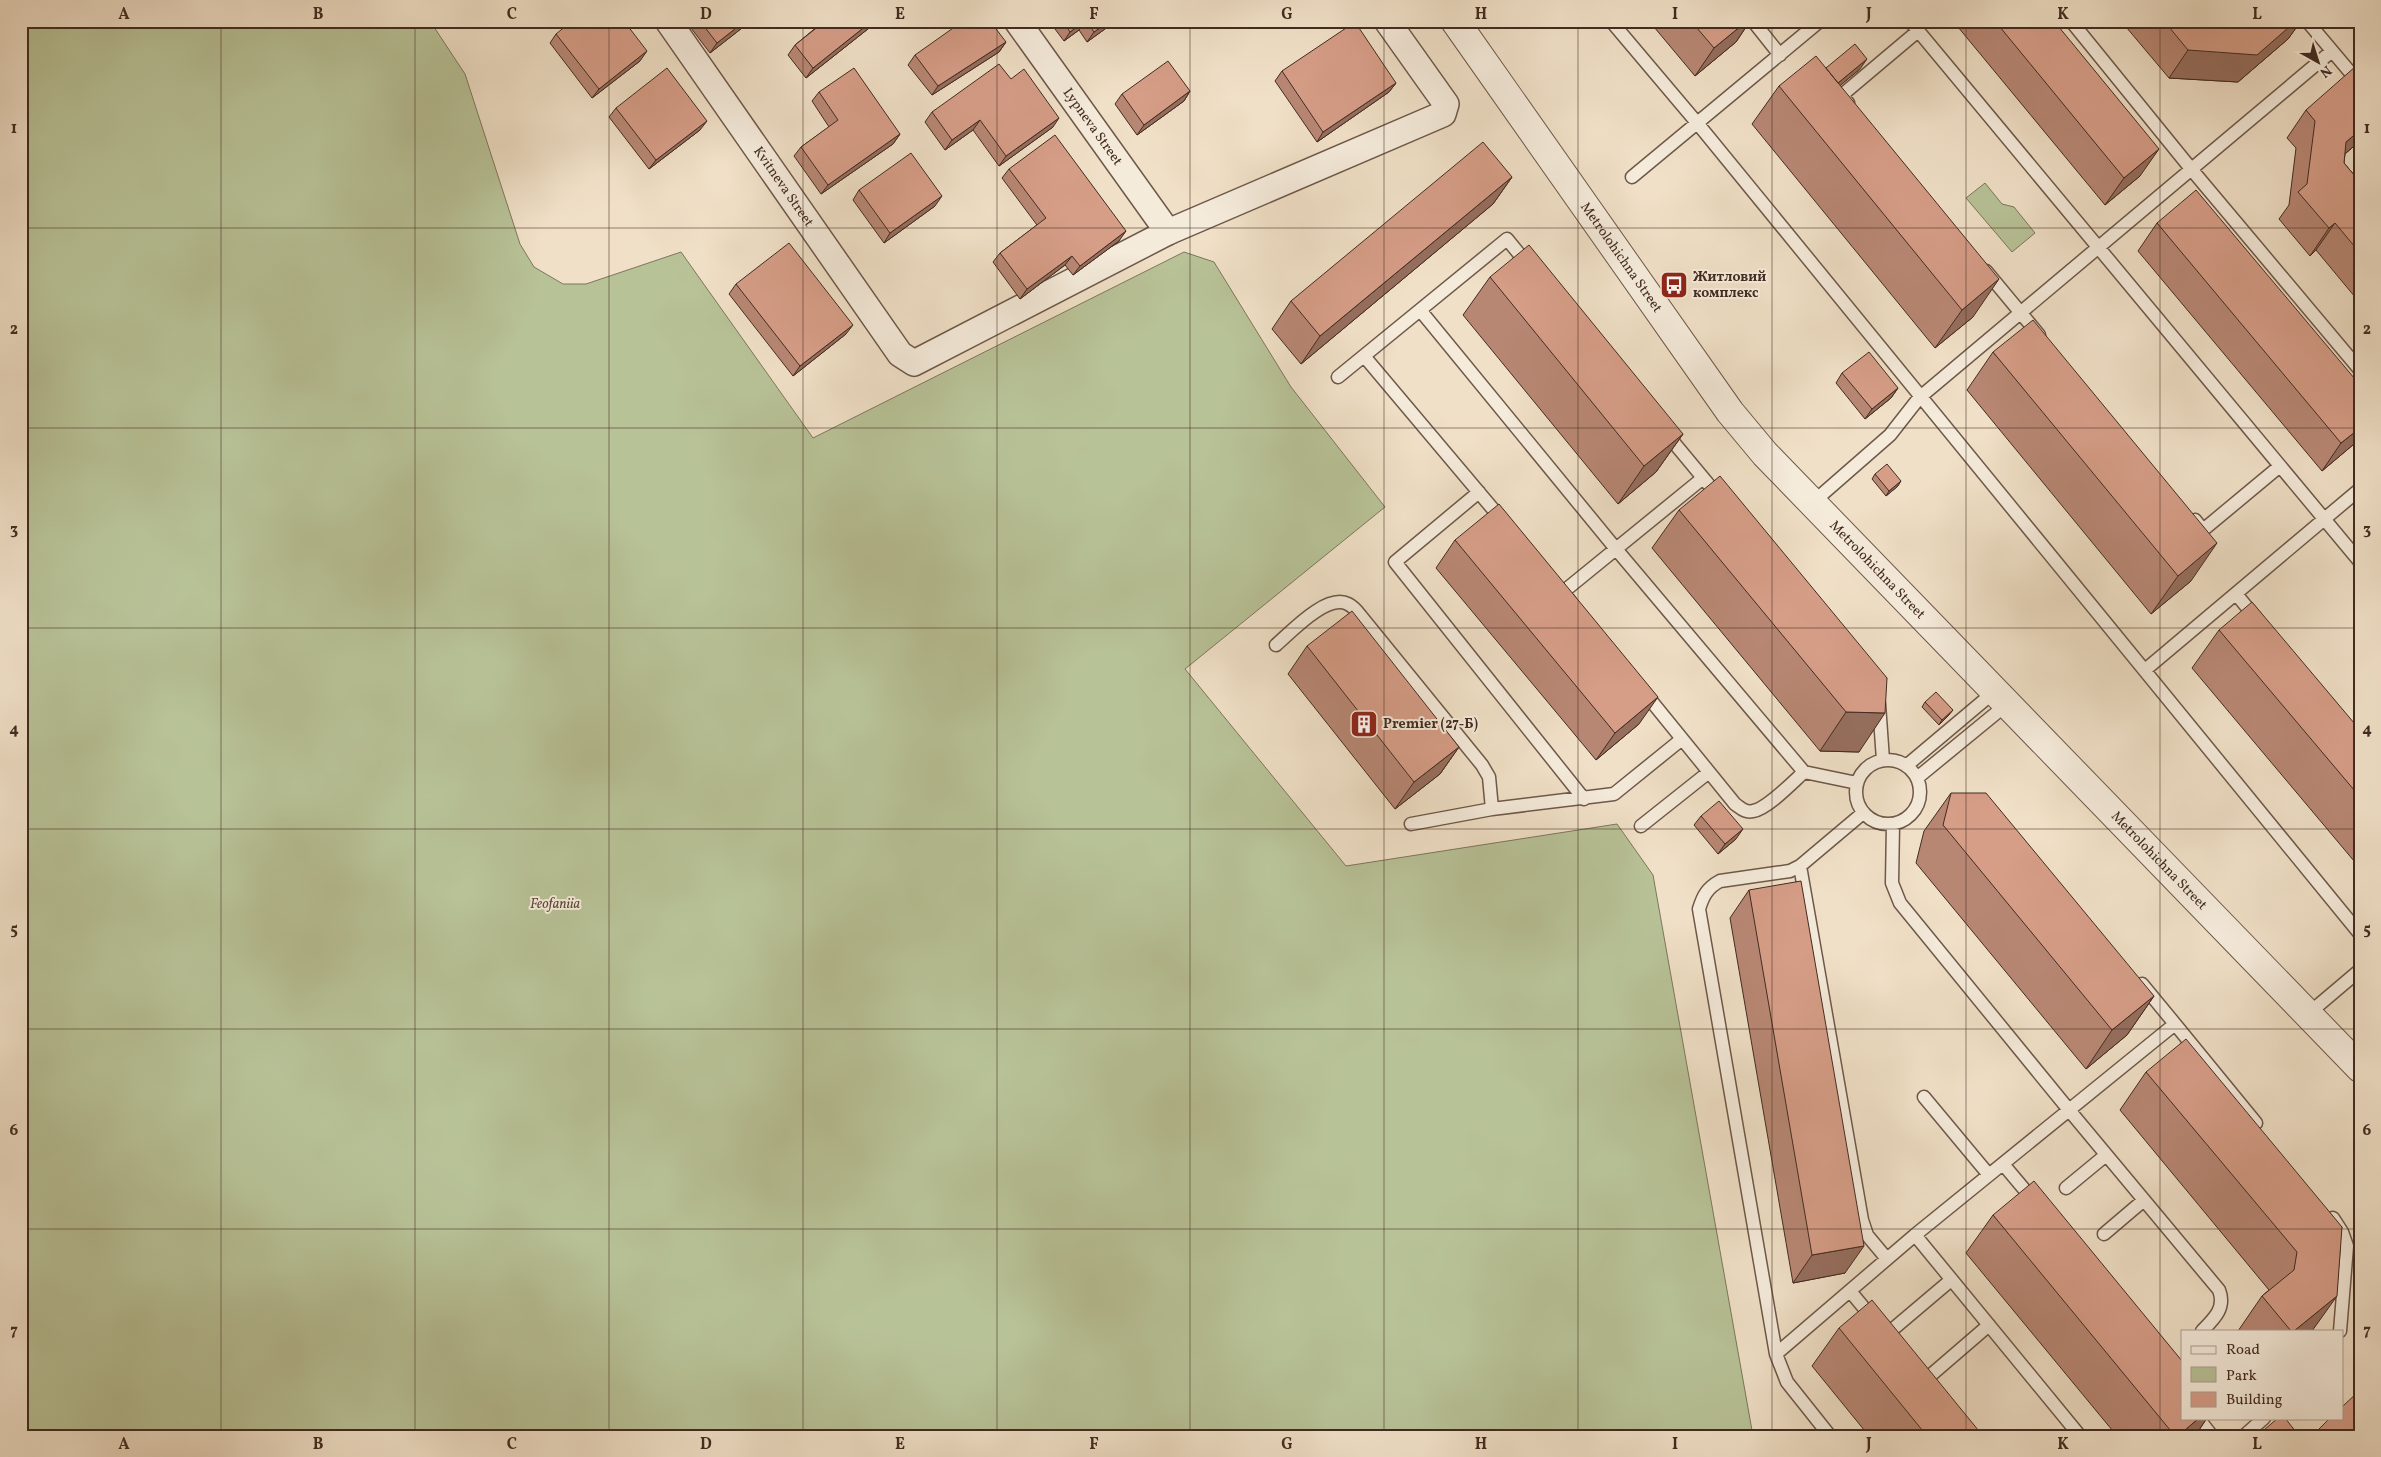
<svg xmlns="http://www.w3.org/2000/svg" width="2381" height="1457" viewBox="0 0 2381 1457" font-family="Vollkorn,serif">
<rect width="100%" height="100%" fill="#f0e0c7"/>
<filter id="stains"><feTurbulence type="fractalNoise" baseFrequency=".004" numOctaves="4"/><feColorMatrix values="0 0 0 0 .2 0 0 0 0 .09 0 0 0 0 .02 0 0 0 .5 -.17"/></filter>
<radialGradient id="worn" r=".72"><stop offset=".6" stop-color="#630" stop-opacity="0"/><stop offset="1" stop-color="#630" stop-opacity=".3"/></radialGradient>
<!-- green -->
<path fill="#b8c297" stroke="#7d765c" d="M21 21H430L465 74 520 244 534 267 563 284H586L681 252 813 438 1184 252 1214 262 1291 387 1385 507 1185 669 1346 866 1617 824 1653 875 1753 1436H21Z
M1985 183 2002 204 2014 207 2035 233 2012 252 1966 198Z"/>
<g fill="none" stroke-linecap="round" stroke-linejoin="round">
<!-- service casing -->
<g stroke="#6e584a" stroke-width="15">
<path id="service" d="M1611 21 1698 124 2360 934
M1753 21 1780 55
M1910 21 2360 562
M2071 21 2192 170 2360 370
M2307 21 2360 84
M1848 103 1842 95 1918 31
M1632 177 1820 21
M1986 271 2039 335
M1420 310 1616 549 1804 772 1857 783
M1364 356 1503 521
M1338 377 1507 239 1529 266
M1665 432 1719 497
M1479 492 1395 562 1584 799
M1811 504 1890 435 1919 398 2332 51
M2195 520 2203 530 2280 466
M2236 594 2256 618
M1570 601 1563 592 1703 478
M1276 645C1291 632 1327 593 1348 604 1352 606 1357 611 1360 615L1482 765 1489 777 1492 809
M2145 670 2360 489
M1644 692 1735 804C1741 808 1745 813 1753 811 1767 809 1793 782 1804 772
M1879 704 1883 760
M1856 792a32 32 0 1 1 64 0a32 32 0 1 1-64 0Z
M1906 766 1994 692
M1917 778 2006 705
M1863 813 1800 866 1790 871 1720 881C1707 888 1703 896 1699 909L1776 1354 1915 1235
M1411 824 1492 809 1614 794 1682 739
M1893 824 1892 883 1900 903 2069 1110 2219 1290C2226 1308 2214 1319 2202 1331
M1641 826 1709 772
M1800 866 1862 1220 1867 1235 1887 1259
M2308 1014 2360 970
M2175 1024 2256 1123
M1924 1097 1989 1175
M2003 1164 2034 1201
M2066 1188 2106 1155
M2333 1218 2342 1232 2347 1246 2340 1331
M2104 1234 2144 1200
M1850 1291 1874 1320
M1886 1335 1951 1280
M1776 1354 1787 1382 1830 1436
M1924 1381 1989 1325
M2198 1418 2212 1436
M2080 1436 1915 1235 2175 1024 2142 984
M2244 1436 2264 1418"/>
</g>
<!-- minor casing -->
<g stroke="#6e584a" stroke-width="28">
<g id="minor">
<path id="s1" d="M668 21 900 354 914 363 1168 232 1443 114 1446 104 1387 21"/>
<path id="s2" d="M1017 21 1168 232"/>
</g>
</g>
<!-- tertiary casing -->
<g stroke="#6e584a" stroke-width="30">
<g id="tertiary">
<path id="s3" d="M1455 21 1730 412 1765 454 2360 1068"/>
</g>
</g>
<!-- service -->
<use href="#service" stroke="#f5ebdb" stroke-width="12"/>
<!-- minor -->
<use href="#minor" stroke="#f5ebdb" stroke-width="25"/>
<!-- tertiary -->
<use href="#tertiary" stroke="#f5ebdb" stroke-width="28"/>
</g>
<!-- wall -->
<path fill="#b88774" stroke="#422b21" d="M690 21H751L710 53 688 24Z
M824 21H878L806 78 788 55 795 45Z
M1049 21H1116L1087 42 1079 30 1064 41Z
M1649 21H1750L1736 42 1695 76Z
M1953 21H2054L2140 176 2105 205Z
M2121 21H2301L2288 39 2238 82 2169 78Z
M556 34 640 61 592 98 550 43Z
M1006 42 999 52 932 95 908 65 915 55Z
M1826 68 1860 69 1840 85 1973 317 1935 348 1752 124 1779 86Z
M1282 71 1396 83 1389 92 1317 142 1275 81Z
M2360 71V141L2345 154 2344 163 2360 182V303L2316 250 2310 256 2279 219 2289 205 2296 148 2287 138 2306 110Z
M1011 79 1053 127 999 166 973 130 945 150 925 122 932 112Z
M1190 91 1184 101 1137 135 1115 104 1122 94Z
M819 92 900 134 893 144 821 194 794 156 801 147 829 127 812 101Z
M616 108 700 130 649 169 609 117Z
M1009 169 1119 241 1073 275 1065 265 1020 299 993 262 1000 253 1037 225 1002 178Z
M1512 177 1493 204 1301 364 1272 329 1291 301Z
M859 190 935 206 884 243 853 200Z
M2157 223 2360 385V439L2322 471 2138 251Z
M1490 277 1683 434 1656 472 1618 504 1463 315Z
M736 284 846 334 793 376 729 294Z
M1993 352 2191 581 2151 614 1967 390Z
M1842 373 1898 388 1891 398 1865 419 1836 383Z
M1875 474 1898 486 1886 496 1872 479Z
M1679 510 1887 678 1859 752 1820 751 1652 548Z
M1455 540 1639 724 1596 760 1436 568Z
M2219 630 2360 730V861H2354L2192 668Z
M1307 646 1459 747 1440 774 1395 809 1288 674Z
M1925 702 1949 715 1939 725 1922 707Z
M1951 793 2154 996 2127 1035 2086 1069 1916 863 1924 831Z
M1701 816 1736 839 1718 854 1694 825Z
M1749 890 1845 1273 1793 1283 1730 918Z
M2146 1072 2342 1227 2312 1331H2238L2262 1296 2269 1290 2120 1110Z
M1993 1215 2207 1418 2195 1436H2117L1966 1253Z
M1839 1328 1983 1436H1869L1812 1366Z
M2319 1429 2360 1436H2314Z"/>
<!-- shaded-wall -->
<path fill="#966e5e" stroke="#422b21" d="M745 21H751L710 53 717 43Z
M872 21H878L806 78 813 68Z
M1085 21 1079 30 1064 41 1070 32Z
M1110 21H1116L1087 42 1094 32Z
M1747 21H1750L1736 42 1695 76 1714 48Z
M2296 21H2301L2288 39 2238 82 2169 78 2188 50Z
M1006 42 999 52 932 95 938 86Z
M647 51 640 61 592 98 599 89Z
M1867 59 1860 69 1830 94 1837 84Z
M1396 83 1389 92 1317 142 1323 132Z
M1190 91 1184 101 1137 135 1144 125Z
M1059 118 1053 127 999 166 1006 156Z
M980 120 973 130 945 150 952 140Z
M707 121 700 130 649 169 656 160Z
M2360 130V141L2327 169 2346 142Z
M900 134 893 144 821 194 828 185Z
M2159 149 2140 176 2105 205 2124 178Z
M1512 177 1493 204 1301 364 1320 336Z
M942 196 935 206 884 243 890 233Z
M2335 223 2316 250 2310 256 2329 228Z
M1126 231 1119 241 1073 275 1080 266Z
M1072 256 1065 265 1020 299 1027 289Z
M1999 279 1973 317 1935 348 1962 310Z
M853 325 846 334 793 376 800 366Z
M1898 388 1891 398 1865 419 1872 409Z
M2360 428V439L2322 471 2341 443Z
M1683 434 1656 472 1618 504 1644 466Z
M1901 481 1898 486 1886 496 1889 491Z
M2217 543 2191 581 2151 614 2178 576Z
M1658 697 1639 724 1596 760 1615 733Z
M1953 710 1949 715 1939 725 1942 720Z
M1846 712 1885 713 1859 752 1820 751Z
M1459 747 1440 774 1395 809 1414 782Z
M1743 829 1736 839 1718 854 1725 844Z
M2360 853V861H2354Z
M2154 996 2127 1035 2086 1069 2112 1030Z
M1864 1246 1845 1273 1793 1283 1812 1255Z
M2337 1296 2312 1331H2294Z
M2199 1418H2207L2195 1436H2178Z"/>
<!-- building -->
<path fill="#d69d87" stroke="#422b21" d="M572 21H624L647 51 599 89 556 34Z
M700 21H745L717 43Z
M825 21H872L813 68 795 45Z
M963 21H990L1006 42 938 86 915 55Z
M1063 21H1085L1070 32Z
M1086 21H1110L1094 32Z
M1691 21H1747L1714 48Z
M1995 21H2054L2159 149 2124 178Z
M2164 21H2296L2257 55 2188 50Z
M1355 22 1396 83 1323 132 1282 71Z
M1855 44 1867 59 1838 83 1826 68Z
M1816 56 1999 279 1962 310 1779 86Z
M1168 61 1190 91 1144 125 1122 94Z
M999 64 1011 79 1024 69 1059 118 1006 156 980 120 952 140 932 112Z
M2356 66 2360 71V130L2346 142 2344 163 2360 182V253L2335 223 2329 228 2298 192 2307 184 2315 121 2306 110Z
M667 68 707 121 656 160 616 108Z
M854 68 900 134 828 185 801 147 838 120 819 92Z
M1055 135 1126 231 1080 266 1072 256 1027 289 1000 253 1046 218 1009 169Z
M1483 142 1512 177 1320 336 1291 301Z
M911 153 942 196 890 233 859 190Z
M2196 190 2360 385V428L2341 443 2157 223Z
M789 243 853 325 800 366 736 284Z
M1529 245 1683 434 1644 466 1490 277Z
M2033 320 2217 543 2178 576 1993 352Z
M1869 352 1898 388 1872 409 1842 373Z
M1887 464 1901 481 1889 491 1875 474Z
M1720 476 1887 678 1885 713 1846 712 1679 510Z
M1499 504 1658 697 1615 733 1455 540Z
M2252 602 2360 730V797L2219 630Z
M1352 611 1459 747 1414 782 1307 646Z
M1936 692 1953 710 1942 720 1925 702Z
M1951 793H1986L2154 996 2112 1030 1943 825Z
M1719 801 1743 829 1725 844 1701 816Z
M1801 881 1864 1246 1812 1255 1749 890Z
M2186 1039 2342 1227 2337 1296 2294 1331H2291L2262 1296 2294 1270 2297 1252 2146 1072Z
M2034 1181 2182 1361V1418H2199L2178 1436H2175L1993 1215Z
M1872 1300 1983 1436H1927L1839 1328Z
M2360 1390V1436H2325L2319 1429 2330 1418H2342V1407Z
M2278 1418H2285L2296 1432 2291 1436H2257Z"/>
<!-- grid -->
<path fill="none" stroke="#422b21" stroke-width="1" stroke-opacity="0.55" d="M221 21V1436M415 21V1436M609 21V1436M803 21V1436M997 21V1436M1190 21V1436M1384 21V1436M1578 21V1436M1772 21V1436M1966 21V1436M2160 21V1436M21 228H2360M21 428H2360M21 628H2360M21 829H2360M21 1029H2360M21 1229H2360"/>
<!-- icons -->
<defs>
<g id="bus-square" transform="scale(1.4375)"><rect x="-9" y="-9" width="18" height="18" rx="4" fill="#8f2418" stroke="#f5ebdb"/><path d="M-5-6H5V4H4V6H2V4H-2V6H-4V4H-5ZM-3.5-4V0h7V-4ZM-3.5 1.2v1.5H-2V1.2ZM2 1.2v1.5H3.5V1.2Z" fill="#fff"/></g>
<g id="building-square" transform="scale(1.4375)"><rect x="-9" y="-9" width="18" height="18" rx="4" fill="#8f2418" stroke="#f5ebdb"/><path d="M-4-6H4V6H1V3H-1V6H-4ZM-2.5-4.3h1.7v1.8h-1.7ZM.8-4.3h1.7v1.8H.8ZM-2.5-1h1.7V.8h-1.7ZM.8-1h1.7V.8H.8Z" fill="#fff"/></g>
</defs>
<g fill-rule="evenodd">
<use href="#bus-square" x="1674" y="285"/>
<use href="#building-square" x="1364" y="724"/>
</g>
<g text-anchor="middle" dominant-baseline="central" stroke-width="4" stroke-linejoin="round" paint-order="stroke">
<!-- street labels -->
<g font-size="14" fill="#422b21" stroke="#f5ebdb">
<text stroke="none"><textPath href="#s2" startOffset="130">Lypneva Street</textPath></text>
<text stroke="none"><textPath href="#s1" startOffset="202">Kvitneva Street</textPath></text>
<text stroke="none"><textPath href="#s3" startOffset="289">Metrolohichna Street</textPath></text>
<text stroke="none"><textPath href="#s3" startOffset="694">Metrolohichna Street</textPath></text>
<text stroke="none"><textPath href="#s3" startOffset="1099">Metrolohichna Street</textPath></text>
</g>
<!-- poi labels -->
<g font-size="14" font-weight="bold" fill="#422b21" stroke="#f5ebdb" text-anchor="start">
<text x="1693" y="277">Житловий<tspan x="1693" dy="16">комплекс</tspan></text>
<text x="1383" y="724">Premier (27-Б)</text>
</g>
<!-- park labels -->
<g font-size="14" font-style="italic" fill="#5a4939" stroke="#f5ebdb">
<text x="555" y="904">Feofaniia</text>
</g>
</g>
<!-- margin -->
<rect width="2381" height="1457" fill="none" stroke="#f0e0c7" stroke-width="55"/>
<!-- legend -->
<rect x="2181" y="1330" width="162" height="90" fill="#f5ebdb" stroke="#ad9e91"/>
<rect x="2191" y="1346" width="25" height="8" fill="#f5ebdb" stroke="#ad9e91"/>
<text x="2226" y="1354" font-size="15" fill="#422b21">Road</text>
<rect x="2191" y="1367" width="25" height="15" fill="#b8c297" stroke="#ad9e91"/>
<text x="2226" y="1380" font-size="15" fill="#422b21">Park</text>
<rect x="2191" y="1392" width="25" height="15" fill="#d69d87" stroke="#ad9e91"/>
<text x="2226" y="1404" font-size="15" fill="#422b21">Building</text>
<!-- north arrow -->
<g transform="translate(2318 62) rotate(141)" stroke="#f5ebdb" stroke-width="4" paint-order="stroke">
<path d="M0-4L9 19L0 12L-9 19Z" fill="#422b21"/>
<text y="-8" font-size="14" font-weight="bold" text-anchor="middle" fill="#422b21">N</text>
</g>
<rect x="28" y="28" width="2326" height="1402" fill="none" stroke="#422b21" stroke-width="2"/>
<g font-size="16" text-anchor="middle" font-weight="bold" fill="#422b21">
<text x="124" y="19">A</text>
<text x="318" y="19">B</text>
<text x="512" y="19">C</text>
<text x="706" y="19">D</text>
<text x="900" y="19">E</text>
<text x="1094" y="19">F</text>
<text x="1287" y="19">G</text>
<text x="1481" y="19">H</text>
<text x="1675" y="19">I</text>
<text x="1869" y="19">J</text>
<text x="2063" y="19">K</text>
<text x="2257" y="19">L</text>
<text x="14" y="133">1</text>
<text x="2367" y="133">1</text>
<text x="14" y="334">2</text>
<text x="2367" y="334">2</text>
<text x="14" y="534">3</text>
<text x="2367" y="534">3</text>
<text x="14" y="734">4</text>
<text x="2367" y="734">4</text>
<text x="14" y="934">5</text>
<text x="2367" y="934">5</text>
<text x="14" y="1135">6</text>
<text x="2367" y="1135">6</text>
<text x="14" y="1335">7</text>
<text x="2367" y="1335">7</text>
<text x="124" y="1449">A</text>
<text x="318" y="1449">B</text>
<text x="512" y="1449">C</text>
<text x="706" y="1449">D</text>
<text x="900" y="1449">E</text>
<text x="1094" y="1449">F</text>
<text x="1287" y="1449">G</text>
<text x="1481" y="1449">H</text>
<text x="1675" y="1449">I</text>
<text x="1869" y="1449">J</text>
<text x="2063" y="1449">K</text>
<text x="2257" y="1449">L</text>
</g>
<rect width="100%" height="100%" filter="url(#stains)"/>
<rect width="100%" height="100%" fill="url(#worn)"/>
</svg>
